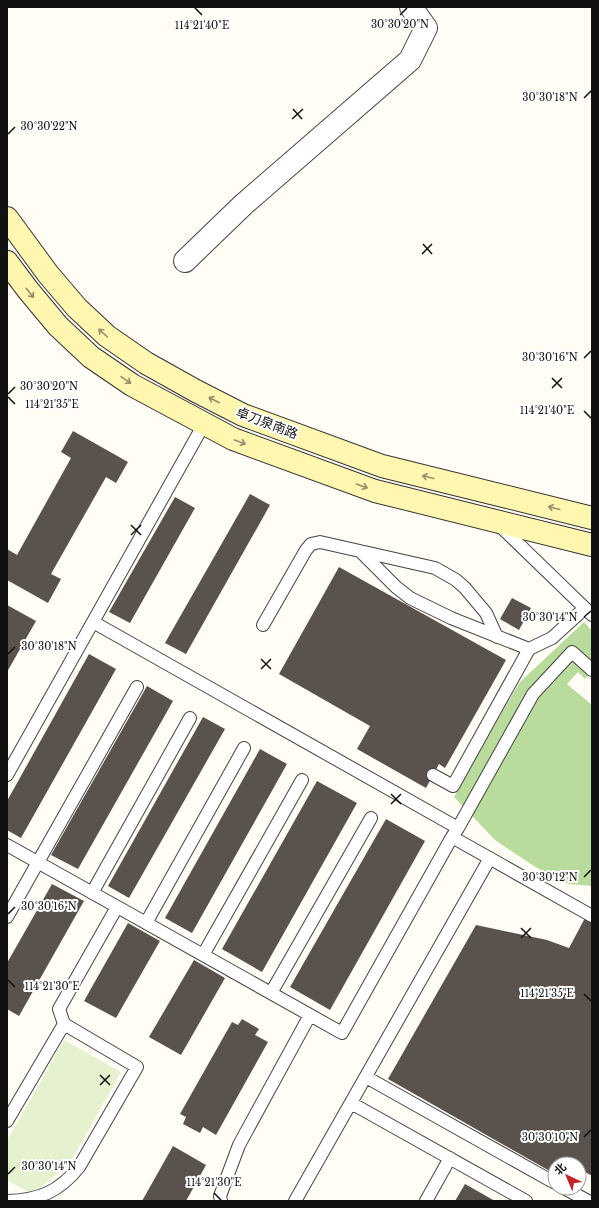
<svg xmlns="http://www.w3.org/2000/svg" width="599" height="1208" viewBox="0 0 599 1208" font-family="'Libre Baskerville','Noto Sans SC',serif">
<rect width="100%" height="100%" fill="#fffdf5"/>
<!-- forest -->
<path fill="#b9dc9c" d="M584 622 592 631V672L585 679 578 672 567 684 592 705V886L569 884 556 879 534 866 495 840 454 797 519 683Z"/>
<!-- pitch -->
<path fill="#e6f2cf" d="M64 1040 121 1072 70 1163 32 1194 7 1180V1141Z"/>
<!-- building -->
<path fill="#5a524d" d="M73 431 128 462 116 483 106 477 51 574 61 579 48 603 7 580V549L17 555 71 458 61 452Z
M250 494 270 505 186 654 165 643Z
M175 497 195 508 130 623 109 612Z
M339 567 506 660 445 768 439 764 426 788 357 749 370 726 279 674Z
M512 598 531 608 519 630 500 619Z
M7 605 36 621 7 672Z
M89 654 116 669 21 838 7 830V801Z
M147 686 173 701 78 869 51 855Z
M203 717 225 729 129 898 108 886Z
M260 749 287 764 192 933 165 918Z
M317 781 357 803 262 972 222 949Z
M386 819 425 841 330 1010 290 987Z
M52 884 84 901 19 1016 7 1009V963Z
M585 918 592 922V1176L585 1172 579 1182V1164H555V1174L388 1079 476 925 547 940 569 948Z
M128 923 160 941 116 1018 84 1001Z
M194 960 225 978 181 1055 149 1037Z
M242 1019 259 1029 255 1035 268 1042 216 1135 203 1127 200 1133 183 1124 186 1117 180 1114 232 1022 238 1025Z
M173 1146 206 1165 186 1201H142Z
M465 1184 495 1201H455Z"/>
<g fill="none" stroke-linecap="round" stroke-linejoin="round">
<!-- lane casing -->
<g stroke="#444" stroke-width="14">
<path id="lane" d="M499 525 592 615
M360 551 396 587 410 598 451 618 529 649 552 638 585 608
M93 622 458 828 452 837
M263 625 306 550 311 544 320 542 435 568 456 580 465 588 486 613 497 637
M7 775 204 424
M433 775 453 786 529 649
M458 828 533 694 572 652 592 670
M7 845 342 1033 452 837 592 916
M92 893 190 718
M7 917 137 687
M146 923 244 748
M203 955 302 780
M271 993 371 818
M366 1077 555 1183
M351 1103 526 1201
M7 1121 64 1024
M564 1188 588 1201
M7 1201C39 1200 59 1192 79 1167L137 1067 64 1024 59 1009 117 907
M221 1201 220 1196 239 1145 310 1015
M295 1201 490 858
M426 1201 450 1158"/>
</g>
<!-- street casing -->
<g stroke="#444" stroke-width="24">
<path id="street" d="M185 261 244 204 410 60 426 28 411 7"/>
</g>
<!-- secondary casing -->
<g stroke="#333" stroke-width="24">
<path id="secondary" d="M7 218 48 274 77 308 107 336 146 363 196 391 243 415 382 466 592 518
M7 262 28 290 58 326 91 357 132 385 233 439 375 491 592 545"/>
</g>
<!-- lane -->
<use href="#lane" stroke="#fff" stroke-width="12"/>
<!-- street -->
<use href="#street" stroke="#fff" stroke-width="22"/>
<!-- secondary -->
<use href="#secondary" stroke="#fff6b0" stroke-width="22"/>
</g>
<!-- one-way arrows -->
<defs><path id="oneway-shaft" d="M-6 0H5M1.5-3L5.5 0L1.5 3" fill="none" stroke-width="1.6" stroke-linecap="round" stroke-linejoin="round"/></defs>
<g stroke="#948f68">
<use href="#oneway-shaft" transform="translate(30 293) rotate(51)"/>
<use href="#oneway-shaft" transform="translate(103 333) rotate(-138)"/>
<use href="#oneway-shaft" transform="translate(126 380) rotate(35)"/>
<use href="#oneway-shaft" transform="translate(214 400) rotate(-153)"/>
<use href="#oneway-shaft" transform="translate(240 442) rotate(20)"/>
<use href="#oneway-shaft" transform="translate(428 477) rotate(-166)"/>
<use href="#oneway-shaft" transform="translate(362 486) rotate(20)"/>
<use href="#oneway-shaft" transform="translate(554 508) rotate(-165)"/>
</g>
<!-- ticks -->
<path fill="none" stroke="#111" stroke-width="1.5" d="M195 8 202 15M400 15 407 8M584 98 591 91M293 109 302 119M292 119 303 109M8 134 15 127M423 244 432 254M422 254 432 244M584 358 591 351M552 378 562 388M552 388 562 378M8 394 15 387M8 397 15 404M584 411 591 418M131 525 141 535M131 535 141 525M584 617 591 611M8 654 15 647M261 659 271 669M261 669 271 659M391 794 401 804M391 804 401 794M584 877 591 870M8 914 15 907M521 928 531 938M521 938 531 928M8 980 15 987M584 994 591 1001M100 1075 110 1085M100 1085 110 1075M584 1137 591 1130M8 1174 15 1167M214 1193 221 1200"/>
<g text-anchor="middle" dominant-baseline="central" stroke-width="4" stroke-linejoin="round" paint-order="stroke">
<!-- street labels -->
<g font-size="13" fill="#111" stroke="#fff">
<text transform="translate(267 423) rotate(21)">卓刀泉南路</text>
</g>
</g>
<g font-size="10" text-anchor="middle" fill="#111" stroke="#fff" stroke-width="4" stroke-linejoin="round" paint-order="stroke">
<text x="400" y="28">30°30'20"N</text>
<text x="202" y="29">114°21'40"E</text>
<text x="550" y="101">30°30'18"N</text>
<text x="49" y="130">30°30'22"N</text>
<text x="550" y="361">30°30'16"N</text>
<text x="49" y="390">30°30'20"N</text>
<text x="52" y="408">114°21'35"E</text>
<text x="547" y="414">114°21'40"E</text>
<text x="550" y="621">30°30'14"N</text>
<text x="49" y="650">30°30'18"N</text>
<text x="550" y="881">30°30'12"N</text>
<text x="49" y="910">30°30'16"N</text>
<text x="52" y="990">114°21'30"E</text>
<text x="547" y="997">114°21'35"E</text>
<text x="550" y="1141">30°30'10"N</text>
<text x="49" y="1170">30°30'14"N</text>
<text x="214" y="1186">114°21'30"E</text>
</g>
<!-- border -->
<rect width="599" height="1208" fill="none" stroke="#111111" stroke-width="16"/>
<!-- north arrow -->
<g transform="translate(567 1176) rotate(316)"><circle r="19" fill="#ffffff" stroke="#a0a0a0"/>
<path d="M0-3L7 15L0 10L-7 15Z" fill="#c4262e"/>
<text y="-6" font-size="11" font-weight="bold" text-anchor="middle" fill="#111111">北</text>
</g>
</svg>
